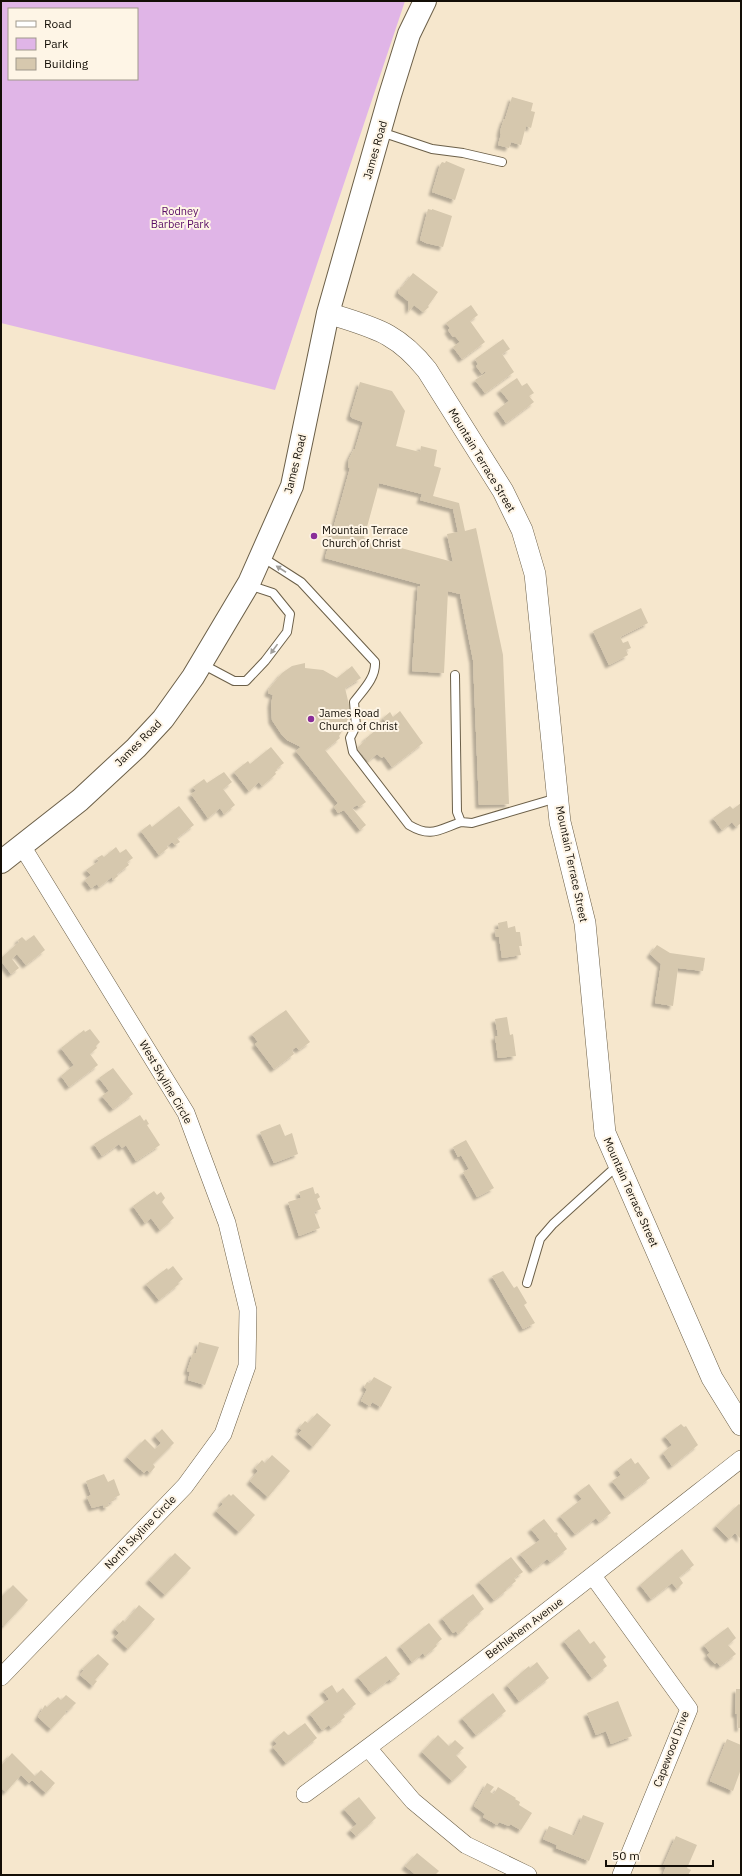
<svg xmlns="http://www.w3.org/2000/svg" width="742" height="1876" viewBox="0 0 742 1876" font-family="'IBM Plex Sans',sans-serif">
<defs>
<filter id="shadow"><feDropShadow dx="-3.5" dy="3.5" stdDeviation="1" flood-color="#0004"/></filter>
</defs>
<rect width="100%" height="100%" fill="#f6e7cd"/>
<!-- green -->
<path fill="#e0b5e7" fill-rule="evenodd" d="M1 1H405L275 390 1 323ZM9 9H137V79H9Z"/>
<!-- building -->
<path fill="#d6c8ae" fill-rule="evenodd" filter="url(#shadow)" d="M512 97 533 103 531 111 535 112 531 128 526 126 521 145 511 142 509 148 498 145 501 134H500L501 128 504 119H505Z
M446 161 465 169 455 200 432 192 440 165 442 162 445 163Z
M428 209 432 210V209L452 216 443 247 426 243 420 240Z
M413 273 438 292 428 306 429 307 423 312 414 305 409 311 408 301 398 293 401 286 402 287Z
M471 305 478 315 470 321 485 342 462 359 453 347 460 342 455 336 453 337 448 330 450 328 446 323Z
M503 339 510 349 502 354 514 372 485 393 475 380 486 373 485 371 482 374 476 366 478 364 475 359Z
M517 378 522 386 527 383 534 393 529 396 534 402 506 423 497 410 509 401 500 390Z
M360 382 392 391 405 411 396 446 420 452 421 446 437 450 434 466 441 468 433 496 459 503 465 531 476 528 503 655 509 804 479 805 473 660 460 594 448 591 444 673 412 671 418 586 420 587V584L325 558 350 468 348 467 349 459 354 449H355L363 422 352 418 350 416ZM379 483 422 494 420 500 453 509 458 532 447 534 453 562 364 538Z
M641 608 648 623 620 637 623 643 628 641 631 648 626 650 628 655 609 665 593 631Z
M305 663V668L323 670 337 678 352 666 361 678 345 688 350 709 347 723 339 736 340 738 325 750 366 802 359 807 357 805 352 808 366 825 360 830 344 810 338 813 334 807 338 803 296 751 301 747 287 740 282 735 272 720 271 704 273 695 268 693 269 689 282 673 292 666Z
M400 711 423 743 392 767 384 756 382 758 377 754 368 761 357 748 366 740 365 739 386 722 383 718 390 712 393 717Z
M271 747 284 763 276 769 278 770 275 772 276 774 262 786 259 782 249 791 234 772 248 761 250 764Z
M224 772 232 782 223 789 235 805 224 814 220 808 208 818 191 794 196 791 193 787 204 779 207 783Z
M741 803V823L736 827 732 822 722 830 713 818 730 806 733 809Z
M179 806 194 825 177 838 180 842 175 845 172 842 167 846 168 848 159 855 141 831 150 824 152 827Z
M116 847 120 853 126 849 133 858 127 862 129 865 117 874 118 876 113 880 112 877 99 887 97 884 91 888 85 880 91 875 86 870 99 861 97 858 102 855 104 857Z
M507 921 508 928 515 926 516 932H520L522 946H519L521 955 502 958 499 937H496L495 930 499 929 498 923Z
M34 935 45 950 26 965 17 954 12 959 19 968 11 974 1 961V958L19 942 18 940 22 937 26 941Z
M657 945 670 953 705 958 703 971 678 968 673 1006 655 1003 661 964 650 954Z
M286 1010 310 1042 299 1050 296 1047 292 1050 294 1054 274 1069 255 1044 258 1042 252 1034Z
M507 1017 510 1035 513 1034 516 1056 498 1058 495 1036H498L495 1019Z
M90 1029 100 1042 96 1046 97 1048 90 1054 98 1065 69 1087 61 1076 74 1065 61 1048 84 1030 85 1032Z
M113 1068 133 1094 113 1109 102 1096 109 1091 99 1078Z
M140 1115 144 1121 146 1119 149 1124 147 1125 160 1145 136 1161 126 1145 122 1148 119 1144 102 1156 94 1144Z
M280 1124 285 1136 292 1133 298 1154 274 1163 260 1132Z
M466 1140 494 1188 477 1197 463 1172 469 1169 461 1155 458 1157 453 1147Z
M313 1187 315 1194 318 1193 320 1197 317 1199 321 1209 314 1212 320 1228 299 1236 288 1202 301 1198 299 1192Z
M154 1191 157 1195 161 1192 165 1198 162 1202 174 1218 160 1230 151 1218 145 1223 133 1206Z
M173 1266 183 1279 178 1283 179 1284 159 1300 146 1284 167 1268 168 1270Z
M503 1271 514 1288 517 1286 527 1303 524 1305 535 1323 523 1329 492 1276Z
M199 1342 219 1347 205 1385 188 1380 190 1372 187 1371 193 1353H196Z
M374 1377 392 1387 381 1407 372 1402 370 1406 361 1401 367 1389 364 1387 367 1382 370 1383Z
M317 1413 331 1425 313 1447 298 1434 302 1430 299 1428 305 1421 308 1423Z
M681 1424 684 1427 686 1426 698 1445 672 1466 663 1453 672 1445 665 1436Z
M162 1429 174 1443 153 1464 155 1467 150 1473 147 1470 144 1473 127 1457 145 1439 155 1449 161 1443 155 1436Z
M272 1455 290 1471 268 1497 250 1481 258 1471 255 1468 262 1460 265 1463Z
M631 1458 635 1464 638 1462 650 1478 625 1497 612 1481 621 1475 617 1469Z
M104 1474 108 1482 114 1479 120 1495 114 1498 115 1500 108 1503 109 1506 104 1508 103 1505 92 1508 87 1497 91 1495 86 1481Z
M589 1484 611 1513 599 1522 596 1518 575 1534 560 1516 582 1499 577 1493Z
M229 1494 231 1496 233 1494 255 1515 239 1532 216 1511 223 1504 221 1502Z
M739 1504 741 1506V1539L735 1533 729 1539 716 1526Z
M544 1519 555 1533 556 1532 558 1534 557 1535 567 1549 550 1562 547 1559 533 1570 520 1554 540 1540 531 1529Z
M682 1549 694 1565 679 1577 683 1583 677 1589 672 1583 651 1599 640 1585Z
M175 1553 191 1568 165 1595 149 1580Z
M511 1557 523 1572 514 1578 516 1581 506 1589 507 1590 494 1600 479 1582Z
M13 1585 28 1600 4 1626 1 1624V1597Z
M473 1594 484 1609 467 1623 468 1625 458 1634 456 1631 453 1633 442 1618Z
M139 1605 155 1619 128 1649 115 1637 119 1633 115 1629 123 1620 125 1622Z
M429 1623 442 1639 436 1644 437 1646 425 1656 423 1653 412 1662 400 1646Z
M728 1627 736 1638 728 1645 736 1654 720 1666 717 1662 715 1664 707 1655 710 1653 704 1645Z
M579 1629 590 1644 594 1641 606 1657 603 1660 607 1666 592 1678 564 1641Z
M98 1654 109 1664 95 1680 97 1681 93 1686 80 1675 84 1670 82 1669Z
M386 1656 400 1674 391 1681 390 1679 371 1693 358 1677Z
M537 1662 549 1678 519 1701 507 1685 529 1666 530 1668Z
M332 1685 337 1693 343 1688 356 1704 343 1714 345 1717 331 1728 329 1725 322 1730 310 1714 329 1699 323 1691Z
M736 1689H741V1728H738L737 1714H735Z
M493 1693 506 1711 476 1735 462 1718Z
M66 1695 76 1703 68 1711 67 1710 65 1712 66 1713 51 1729 38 1717 45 1705 47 1707 58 1697 61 1700Z
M618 1701 632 1736 611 1744 606 1731 596 1735 587 1713Z
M305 1723 317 1738 286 1763 273 1747 277 1744 274 1740 284 1731 288 1735H289Z
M438 1735 449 1746 455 1740 464 1748 456 1755 467 1767 452 1781 422 1752Z
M727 1739 741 1745V1769L733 1791 710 1781Z
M12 1753 35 1776 41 1770 55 1783 46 1793 32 1780 29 1783 21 1775 6 1792 1 1788V1766Z
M487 1783 494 1787 490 1792 494 1794 498 1787 516 1798 515 1799 520 1802 519 1805 532 1813 521 1830 510 1824 509 1826 499 1822 497 1825 483 1817 485 1814 474 1806Z
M359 1797 376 1818 356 1836 350 1830 357 1824 344 1809Z
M583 1815 604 1823 589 1861 556 1848 557 1845 543 1839 549 1826 574 1836Z
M676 1836 697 1845 687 1868 691 1870 688 1875 663 1874 666 1867 663 1866Z
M417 1853 439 1871 435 1875H416L405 1866Z"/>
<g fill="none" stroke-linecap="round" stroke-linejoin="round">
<!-- service casing -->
<g stroke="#6b5f48" stroke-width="10">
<path id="service" d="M381 132 432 149 463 153 502 162
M262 557 301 582 375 662C376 678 363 690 354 702L356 726 350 738 353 752 409 825C431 838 438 830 461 822
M202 664 234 681H246L265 661 287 632 290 614 273 593 249 585
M455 675 457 812 461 822 472 823 557 798
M527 1283 540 1239 553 1224 618 1165"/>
</g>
<!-- minor casing -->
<g stroke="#6b5f48" stroke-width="18">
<path id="minor" d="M593 1576 689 1709 621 1875
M1 1677 185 1486 223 1434 247 1366 248 1310 227 1223 186 1113 22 846
M368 1748 413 1801 466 1845 528 1875
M305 1794C453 1686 597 1572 741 1459"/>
</g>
<!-- tertiary casing -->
<g stroke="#6b5f48" stroke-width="22">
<path id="tertiary" d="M328 313C373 328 396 331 427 370L503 491 522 530 535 574 560 822 585 923 605 1133 712 1378 741 1425"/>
</g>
<!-- secondary casing -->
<g stroke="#6b5f48" stroke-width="24">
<path id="secondary" d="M1 862 80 800 136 748 163 719 193 677 249 583 292 486 328 313 390 95 409 34 425 1"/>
</g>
<!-- service -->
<use href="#service" stroke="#fff" stroke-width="8"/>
<!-- minor -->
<use href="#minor" stroke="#fff" stroke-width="17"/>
<!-- tertiary -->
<use href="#tertiary" stroke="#fff" stroke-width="21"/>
<!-- secondary -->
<use href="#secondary" stroke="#fff" stroke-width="22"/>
</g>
<!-- one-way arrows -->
<defs><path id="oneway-solid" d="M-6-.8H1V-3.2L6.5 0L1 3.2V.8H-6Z"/></defs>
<g fill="#a19f9b">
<use href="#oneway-solid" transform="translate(281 569) rotate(-147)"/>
<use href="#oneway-solid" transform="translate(274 649) rotate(126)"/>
</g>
<!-- markers -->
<g fill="#8a2e99" stroke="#fef5e6" stroke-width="1.5">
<circle cx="314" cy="536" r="4"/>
<circle cx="311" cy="719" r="4"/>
</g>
<g text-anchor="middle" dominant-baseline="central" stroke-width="4" stroke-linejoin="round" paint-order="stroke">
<!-- street labels -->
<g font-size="11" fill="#130e06" stroke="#fef5e6">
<text transform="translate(375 150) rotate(-74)">James Road</text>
<text transform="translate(482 460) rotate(59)">Mountain Terrace Street</text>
<text transform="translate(295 464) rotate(-76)">James Road</text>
<text transform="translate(138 743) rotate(-45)">James Road</text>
<text transform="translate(572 864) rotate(78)">Mountain Terrace Street</text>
<text transform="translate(166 1082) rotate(60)">West Skyline Circle</text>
<text transform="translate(631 1192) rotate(66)">Mountain Terrace Street</text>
<text transform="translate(140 1532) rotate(-46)">North Skyline Circle</text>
<text transform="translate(524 1628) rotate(-37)">Bethlehem Avenue</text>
<text transform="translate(671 1749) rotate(-69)">Capewood Drive</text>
</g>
<!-- park labels -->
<g font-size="11" fill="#5a0d66" stroke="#fef5e6">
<text x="180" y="211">Rodney<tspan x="180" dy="13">Barber Park</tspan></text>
</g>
<!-- poi labels -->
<g font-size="11" fill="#130e06" stroke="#fef5e6" text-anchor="start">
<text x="322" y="530">Mountain Terrace<tspan x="322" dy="13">Church of Christ</tspan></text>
<text x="319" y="713">James Road<tspan x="319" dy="13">Church of Christ</tspan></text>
</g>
</g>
<!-- border -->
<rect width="742" height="1876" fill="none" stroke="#130e06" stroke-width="4"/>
<!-- legend -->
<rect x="8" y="8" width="130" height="72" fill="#fef5e6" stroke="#a0998c"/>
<rect x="16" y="21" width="20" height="6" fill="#ffffff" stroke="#a0998c"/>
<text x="44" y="28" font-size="12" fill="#130e06">Road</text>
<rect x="16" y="38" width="20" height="12" fill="#e0b5e7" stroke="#a0998c"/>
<text x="44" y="48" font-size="12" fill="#130e06">Park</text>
<rect x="16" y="58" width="20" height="12" fill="#d6c8ae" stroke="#a0998c"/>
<text x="44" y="68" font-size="12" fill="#130e06">Building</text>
<!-- scale -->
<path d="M606 1860v6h107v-6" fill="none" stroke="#130e06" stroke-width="2"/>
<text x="612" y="1860" font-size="12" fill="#130e06" stroke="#fef5e6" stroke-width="3" paint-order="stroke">50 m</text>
</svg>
